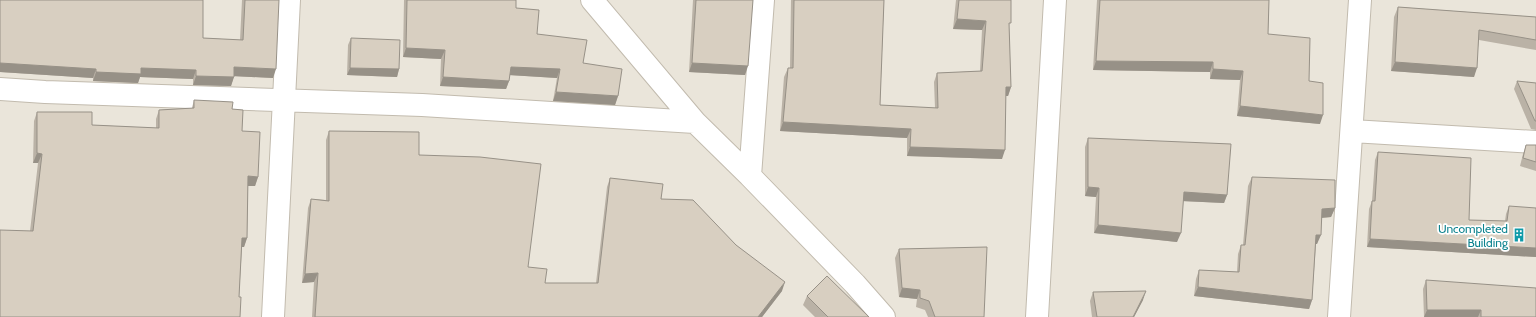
<svg xmlns="http://www.w3.org/2000/svg" width="1536" height="317" viewBox="0 0 1536 317" font-family="Cabin,sans-serif">
<rect width="100%" height="100%" fill="#f6f3ec"/>
<!-- residential -->
<path fill="#eae5da" d="M0 0H1536V317H0Z"/>
<g fill="none" stroke-linecap="round" stroke-linejoin="round">
<!-- minor casing -->
<g stroke="#c2bbae" stroke-width="24">
<path id="minor" d="M592 0 695 122 750 176 855 284 884 317
M0 89 45 92 422 105 695 122
M1352 131 1536 142
M750 176 763 0
M273 317 289 0
M1037 317 1055 0
M1339 317 1360 0"/>
</g>
<!-- minor -->
<use href="#minor" stroke="#fff" stroke-width="22"/>
</g>
<!-- wall -->
<path fill="#bab2a6" d="M0 0 203 38 240 40 242 0H279L273 78 234 76 231 86 193 85V79L140 77 138 83 93 81V78L0 72Z
M404 0H516V8L537 34 618 96 615 105 553 101 557 78 510 75 509 81 506 89 440 86 441 59 403 57Z
M693 0H753L745 75 689 72Z
M791 0H884L880 105 935 108 934 82 937 73 980 71 982 30 953 29 956 0H1011L1009 27 1011 87 1008 96H1006L1002 159 907 156V138L780 131 784 77 788 68H790Z
M1097 0H1269L1268 34 1309 81 1320 124 1237 116 1240 80 1210 79V72L1093 70Z
M1398 7 1536 17V50L1479 40 1474 77 1391 71 1394 17Z
M351 38 399 69 397 77 347 75 348 45Z
M1517 81 1536 83V130L1531 129 1514 89Z
M194 100 232 109 242 131 258 177 255 186H248L247 238 244 247H242L239 297 240 317 30 231 38 163H33L34 121 37 112 92 125 156 128V119L159 110 192 108Z
M329 131 419 155 528 267 545 283H596L607 187 610 178 661 199 736 245 782 291 762 317H312L314 282 302 283 308 208 311 199 326 200V140Z
M1088 138 1227 195 1224 203 1183 201 1177 242 1094 233 1096 197 1085 196V147Z
M1526 145H1536V171L1520 166 1523 154Z
M1378 152 1469 220 1505 221 1506 214 1509 206 1536 257 1367 247 1369 209 1372 201 1375 160Z
M1252 177 1335 208 1331 217 1322 218 1317 244H1316L1312 300 1309 309 1194 296 1196 279 1199 270 1237 272 1238 254 1241 245H1243L1248 186Z
M899 249 984 317H928L925 310 916 307 917 299 899 297 895 258Z
M1426 280 1536 317H1424L1423 289Z
M1093 292 1143 300 1134 317H1092L1090 301Z
M807 296 869 317H815L803 305Z"/>
<!-- shaded-wall -->
<path fill="#979187" d="M957 19 986 21 982 30 953 29Z
M406 48 445 50 441 59 403 57Z
M1096 61 1213 62 1210 72 1093 70Z
M1395 62 1477 68 1474 77 1391 71Z
M0 63 96 69 93 78 0 72Z
M692 63 748 66 745 75 689 72Z
M234 67 276 69 273 78 231 76Z
M511 67 560 69 557 78 508 75Z
M141 68 196 70 193 79 140 77 138 83 93 81 96 72Z
M350 68 399 69 397 77 347 75Z
M1213 69 1243 71 1240 80 1210 79Z
M196 76 234 77 231 86 193 85Z
M443 77 509 81 506 89 440 86Z
M1006 87H1011L1008 96H1002Z
M556 92 618 96 615 105 553 101Z
M1240 106 1323 115 1320 124 1237 116Z
M783 122 911 129 907 138 780 131Z
M910 147 1005 150 1002 159 907 156Z
M37 153 42 154 38 163H33Z
M248 176 258 177 255 186H245Z
M1088 187 1099 188 1096 197 1085 196Z
M1184 192 1227 195 1224 203 1181 201Z
M1335 208 1331 217 1319 218 1322 209Z
M1098 225 1181 233 1177 242 1094 233Z
M1316 235H1321L1317 244H1313Z
M242 238H247L244 247H239Z
M1370 239 1536 248V257L1367 247Z
M318 273 314 282 302 283 305 274Z
M785 282 782 291 762 317H758Z
M1198 287 1312 300 1309 309 1194 296Z
M902 288 920 290 917 299 899 297Z
M1146 291 1143 300 1134 317H1133Z
M1427 310H1481L1478 317H1424Z"/>
<!-- building -->
<path fill="#d8cfc1" stroke="#979187" d="M0 0H203V38L243 40 245 0H279L276 69 234 67V77L196 76V70L141 68V74L96 72V69L0 63Z
M407 0H516V8L539 10 537 34 587 40 583 63 622 69 618 96 556 92 560 69 511 67 509 81 443 77 445 50 406 48Z
M696 0H753L748 66 692 63Z
M794 0H884L880 105 938 108 937 73 982 71 986 21 957 19 959 0H1011V23H1009L1011 87H1006L1005 150 910 147 911 129 783 122 788 68H793Z
M1100 0H1269L1268 34 1310 38 1309 81 1323 83V115L1240 106 1243 71 1213 69V62L1096 61Z
M1398 7 1536 17V40L1479 30 1477 68 1395 62Z
M351 38 400 40 399 69 350 68Z
M1517 81 1536 83V121H1535Z
M194 100 233 102 232 109 243 110 242 131 260 132 258 177 248 176 247 238H242L239 297H241L240 317H0V230L33 231 42 154 37 153V112H92V125L159 128V110L194 108Z
M329 131 419 132V155L480 157 541 164 528 267 547 269 545 283H598L610 178 663 184 661 199 693 200 736 245 785 282 758 317H315L318 273 305 274 311 199 329 201Z
M1088 138 1231 144 1227 195 1184 192 1181 233 1098 225 1099 188 1088 187Z
M1526 145H1536V162L1523 158Z
M1378 152 1471 158 1469 220 1507 221 1509 206 1536 208V248L1370 239 1372 201H1375Z
M1252 177 1335 180V208L1322 209 1321 235H1316L1312 300 1198 287 1199 270 1239 272 1241 245H1245Z
M987 247 984 317H935L929 301 920 298V290L902 288 899 249Z
M827 276 869 317H828L807 296Z
M1426 280 1536 288V317H1481V310H1427Z
M1146 291 1133 317H1097L1093 292Z"/>
<!-- icons -->
<defs>
<g id="building-bare" transform="scale(1.08)"><path d="M-4-6H4V6H1V3H-1V6H-4ZM-2.5-4.3h1.7v1.8h-1.7ZM.8-4.3h1.7v1.8H.8ZM-2.5-1h1.7V.8h-1.7ZM.8-1h1.7V.8H.8Z" fill="#0f9aa8" stroke="#fff" stroke-width="2.5" paint-order="stroke"/></g>
</defs>
<g fill-rule="evenodd">
<use href="#building-bare" x="1519" y="235"/>
</g>
<g text-anchor="middle" dominant-baseline="central" stroke-width="3.5" stroke-linejoin="round" paint-order="stroke">
<!-- culture labels -->
<g font-size="12" fill="#0d838f" stroke="#fff" text-anchor="end">
<text x="1508" y="228">Uncompleted<tspan x="1508" dy="14">Building</tspan></text>
</g>
</g>
</svg>
